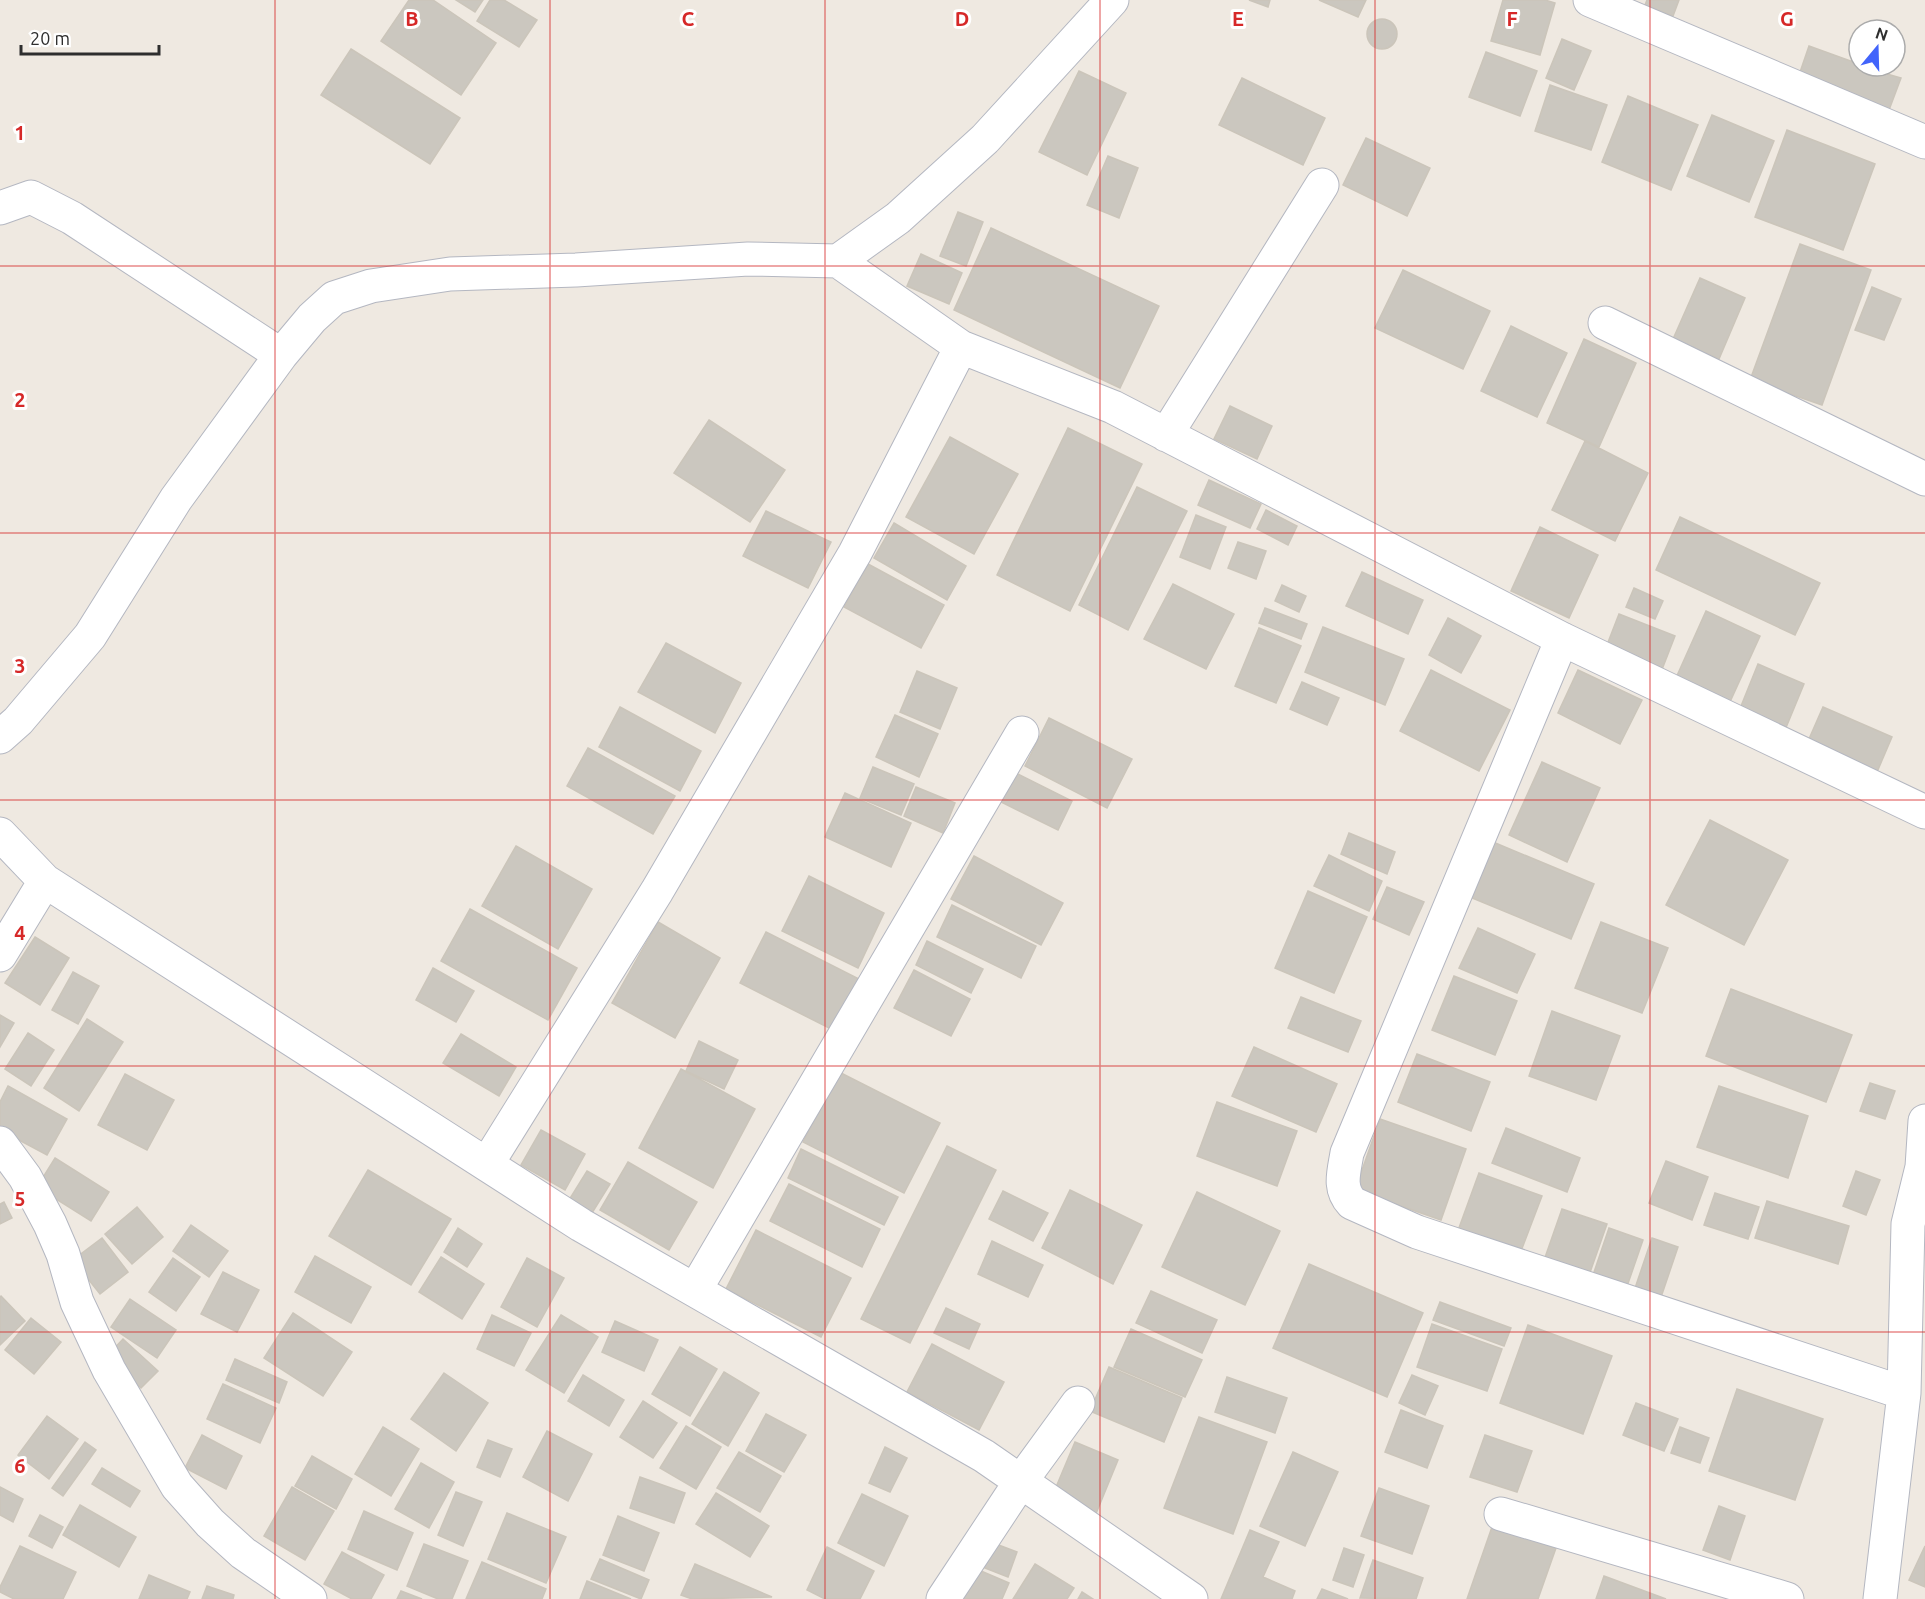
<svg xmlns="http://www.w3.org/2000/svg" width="1925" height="1599" viewBox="0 0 1925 1599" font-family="Ubuntu,sans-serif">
<rect width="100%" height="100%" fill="#efe9e1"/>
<!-- building -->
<path fill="#cbc7bf" stroke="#cbc5ba" stroke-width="1.5" d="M409 0H433L496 43 461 95 381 41Z
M456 0H483L475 12Z
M490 0H504L537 20 519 47 477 21Z
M1249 0H1270L1268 7Z
M1319 0H1366L1358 17Z
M1503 0H1545L1555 3 1540 55 1491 41Z
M1647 0H1679L1673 16 1645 5Z
M1367 34a15 15 0 1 1 30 0a15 15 0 1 1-30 0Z
M1562 39 1591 51 1574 90 1546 78Z
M1809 46 1859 64V66L1901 78 1889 110 1798 78Z
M351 49 460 118 430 164 321 95Z
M1486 52 1537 71 1520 116 1469 97Z
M1079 71 1126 93 1087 175 1039 152Z
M1242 78 1325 118 1303 165 1219 125Z
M1550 85 1607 105 1591 150 1535 131Z
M1628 96 1698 125 1671 190 1602 162Z
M1712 115 1774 141 1749 202 1687 176Z
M1787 130 1875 164 1843 250 1755 217Z
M1366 138 1430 168 1407 216 1343 185Z
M1108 156 1138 168 1119 218 1087 205Z
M958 212 983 222 966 266 940 256Z
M991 228 1159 306 1120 388 954 310Z
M1800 244 1871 270 1822 405 1750 380Z
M921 254 962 273 949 304 907 286Z
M1403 270 1490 311 1463 369 1375 328Z
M1700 278 1745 298 1719 359 1673 339Z
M1872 287 1901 299 1884 340 1855 330Z
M1511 326 1567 353 1537 417 1481 391Z
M1584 339 1636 363 1599 447 1547 423Z
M1230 406 1272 426 1257 459 1214 439Z
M709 420 785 470 750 522 674 473Z
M1068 428 1142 464 1070 611 997 575Z
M950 437 1018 474 974 554 906 517Z
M1585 441 1648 473 1615 541 1552 510Z
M1209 480 1261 504 1250 528 1198 505Z
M1137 487 1187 511 1128 630 1079 605Z
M1266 510 1297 526 1288 545 1257 529Z
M766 511 831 542 808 588 743 556Z
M1196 515 1226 527 1210 569 1180 557Z
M1680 517 1820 583 1795 635 1656 570Z
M894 523 966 566 947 600 874 558Z
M1540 527 1598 555 1569 618 1511 591Z
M1238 542 1266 551 1256 579 1228 568Z
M868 564 944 605 921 648 844 607Z
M1362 572 1423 600 1408 634 1346 606Z
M1173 584 1234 614 1206 669 1144 639Z
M1282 585 1306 596 1299 612 1275 601Z
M1634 588 1663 601 1655 619 1626 607Z
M1265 608 1307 624 1301 639 1259 623Z
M1706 611 1760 636 1729 704 1675 680Z
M1619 614 1675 636 1661 672 1605 650Z
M1448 618 1481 636 1461 673 1429 655Z
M1323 627 1404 659 1385 705 1305 672Z
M1259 628 1301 646 1276 703 1235 686Z
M666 643 741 683 715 733 638 692Z
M1758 664 1804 684 1785 730 1739 711Z
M1431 670 1510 710 1479 771 1400 731Z
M1578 670 1642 700 1620 744 1558 713Z
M917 671 957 688 940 729 900 712Z
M1302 682 1339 698 1327 725 1290 709Z
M620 707 701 751 680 791 599 747Z
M1823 707 1892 737 1874 779 1805 748Z
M895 715 938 734 919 777 876 757Z
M1049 718 1132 759 1107 808 1025 766Z
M588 748 675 796 653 834 567 786Z
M1542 762 1600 788 1567 862 1509 835Z
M873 767 914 784 901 815 860 798Z
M1014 772 1072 801 1058 830 999 801Z
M916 787 955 803 943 833 904 816Z
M845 793 911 823 891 867 825 837Z
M1710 820 1788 860 1744 945 1666 905Z
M1349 833 1395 852 1387 874 1341 854Z
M1493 842 1594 884 1571 939 1470 897Z
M516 846 592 889 558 949 482 906Z
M1329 855 1382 881 1369 911 1314 886Z
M974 856 1063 903 1041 945 951 899Z
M809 876 884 913 858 968 782 931Z
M1387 887 1424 902 1409 935 1373 919Z
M1308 891 1367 917 1334 993 1275 968Z
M952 905 1036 946 1021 978 937 937Z
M470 909 577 968 548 1020 441 961Z
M658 922 720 958 675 1038 612 1003Z
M1601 922 1668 948 1642 1013 1575 988Z
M1478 928 1535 954 1517 993 1459 968Z
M766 932 861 980 835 1031 740 983Z
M35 937 69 958 40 1005 5 983Z
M927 941 983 969 971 993 916 965Z
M433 968 474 991 456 1022 416 1000Z
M914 970 970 999 951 1036 894 1008Z
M73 972 99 986 78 1024 52 1010Z
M1454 976 1517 1001 1495 1055 1432 1030Z
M1731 989 1852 1035 1826 1102 1706 1056Z
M1301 997 1361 1021 1348 1052 1288 1028Z
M1552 1011 1620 1036 1596 1100 1529 1076Z
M0 1015 14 1023 0 1047Z
M87 1019 123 1042 79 1111 44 1088Z
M28 1033 54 1050 31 1086 5 1069Z
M461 1034 516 1067 499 1096 443 1063Z
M699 1041 738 1060 724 1089 686 1071Z
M1254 1047 1337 1084 1316 1132 1232 1096Z
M1417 1054 1490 1082 1471 1131 1398 1102Z
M681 1069 755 1109 713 1188 639 1148Z
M839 1072 940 1123 904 1193 803 1142Z
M125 1074 174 1100 147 1150 98 1125Z
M1870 1083 1895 1091 1885 1119 1860 1111Z
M8 1086 67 1119 47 1155 0 1130V1102Z
M1719 1086 1808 1116 1788 1178 1697 1147Z
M1217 1102 1297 1131 1277 1186 1197 1156Z
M1380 1119 1466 1149 1441 1220 1355 1190Z
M1506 1128 1580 1158 1567 1192 1492 1163Z
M541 1130 585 1154 565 1190 521 1165Z
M947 1146 996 1170 910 1343 861 1319Z
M801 1149 898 1197 884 1225 788 1178Z
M55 1158 109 1192 91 1221 37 1187Z
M1666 1161 1708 1177 1692 1220 1649 1203Z
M628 1162 697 1202 669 1250 600 1210Z
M368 1170 451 1219 411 1285 329 1236Z
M587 1171 610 1184 592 1213 569 1200Z
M1856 1171 1880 1180 1866 1215 1843 1206Z
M1479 1173 1542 1196 1518 1259 1456 1236Z
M789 1184 880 1229 862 1267 770 1221Z
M1070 1190 1142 1225 1113 1284 1042 1248Z
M1003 1191 1048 1213 1033 1241 989 1219Z
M1197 1192 1280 1231 1245 1305 1162 1267Z
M1715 1193 1759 1207 1748 1239 1704 1225Z
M1767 1201 1849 1226 1838 1264 1755 1238Z
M4 1202 12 1218 0 1224V1204Z
M137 1207 163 1237 132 1264 105 1234Z
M1562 1209 1607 1224 1587 1281 1542 1266Z
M191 1225 228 1251 209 1277 173 1251Z
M458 1228 482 1244 467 1267 444 1252Z
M1609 1228 1643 1240 1624 1295 1590 1284Z
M756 1230 851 1278 821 1337 726 1289Z
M102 1238 128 1272 100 1294 73 1260Z
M1652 1238 1678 1247 1657 1309 1631 1300Z
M992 1241 1043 1265 1028 1297 978 1274Z
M315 1256 371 1287 351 1323 295 1292Z
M441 1257 484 1284 462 1319 419 1292Z
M173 1258 200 1277 176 1311 149 1292Z
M527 1258 564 1278 537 1327 501 1307Z
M1309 1264 1423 1313 1387 1397 1273 1348Z
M223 1272 259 1290 237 1332 201 1314Z
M1151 1291 1217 1320 1202 1353 1136 1323Z
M1 1296 25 1321 0 1345V1297Z
M130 1299 176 1330 157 1358 111 1327Z
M1440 1302 1511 1328 1504 1346 1433 1320Z
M946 1308 980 1324 969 1349 934 1333Z
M293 1313 352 1352 323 1396 264 1358Z
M492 1315 531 1333 514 1366 477 1349Z
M561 1315 598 1337 564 1393 526 1370Z
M31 1318 61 1342 34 1374 5 1350Z
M615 1321 658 1340 644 1371 602 1352Z
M1432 1324 1502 1349 1487 1391 1417 1367Z
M1528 1325 1612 1356 1583 1434 1500 1403Z
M1131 1329 1202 1360 1185 1397 1114 1367Z
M123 1339 158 1371 141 1388 107 1356Z
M932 1344 1004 1382 979 1430 907 1392Z
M680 1347 717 1369 690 1416 652 1394Z
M235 1359 287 1382 279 1403 226 1380Z
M1109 1367 1182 1398 1164 1442 1090 1411Z
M724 1372 759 1393 728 1446 692 1424Z
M444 1373 488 1403 456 1451 411 1419Z
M583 1375 624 1400 609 1426 568 1401Z
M1412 1375 1438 1386 1425 1415 1399 1403Z
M1227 1377 1287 1398 1275 1433 1215 1412Z
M223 1384 276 1408 260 1443 207 1419Z
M1737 1389 1823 1419 1795 1500 1709 1471Z
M643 1401 677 1423 653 1458 620 1437Z
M1636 1403 1678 1419 1664 1451 1623 1435Z
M1401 1410 1443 1426 1427 1468 1385 1452Z
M766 1414 806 1435 784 1472 746 1451Z
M47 1416 78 1439 49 1479 18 1455Z
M1199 1417 1267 1442 1233 1534 1164 1508Z
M686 1426 721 1447 696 1489 660 1468Z
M383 1427 419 1449 391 1496 355 1474Z
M1680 1427 1709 1438 1700 1463 1671 1453Z
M547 1431 592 1454 568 1501 523 1477Z
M202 1435 242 1456 226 1489 185 1468Z
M1485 1435 1532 1451 1517 1492 1470 1477Z
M488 1440 512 1449 500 1477 477 1467Z
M85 1442 96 1450 63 1496 52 1488Z
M1075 1442 1118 1460 1095 1516 1051 1499Z
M885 1447 907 1458 890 1492 869 1483Z
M739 1452 781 1476 760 1512 717 1488Z
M1293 1452 1338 1472 1305 1546 1260 1526Z
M312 1456 352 1479 336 1509 295 1486Z
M421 1463 454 1482 429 1528 395 1509Z
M102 1468 140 1491 130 1507 92 1484Z
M640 1477 685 1493 674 1523 630 1508Z
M0 1487 23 1499 13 1522 0 1515Z
M292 1487 334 1511 305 1560 264 1536Z
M1379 1488 1429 1506 1412 1554 1361 1536Z
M456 1492 482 1502 463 1546 438 1535Z
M716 1493 769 1526 750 1557 696 1524Z
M862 1494 908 1516 884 1566 838 1543Z
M80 1505 136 1537 119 1567 63 1535Z
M1719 1506 1745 1516 1730 1560 1703 1550Z
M364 1511 413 1533 397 1570 348 1549Z
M507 1513 566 1537 546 1583 488 1559Z
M40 1515 63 1527 52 1548 29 1536Z
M618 1516 659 1533 644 1571 603 1555Z
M1492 1527 1556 1548 1538 1599H1467Z
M1250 1530 1279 1542 1263 1577 1295 1591 1292 1599H1221Z
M988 1541 1017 1552 1008 1577 980 1566Z
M424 1544 468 1561 452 1599H438L407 1586Z
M20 1546 76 1572 63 1599H14L0 1592V1587Z
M1925 1546V1587L1909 1580Z
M827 1547 874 1571 860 1599H825L807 1590Z
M1344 1548 1364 1555 1353 1587 1333 1580Z
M342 1552 384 1575 371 1599H352L324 1584Z
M600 1559 649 1580 641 1599 591 1579Z
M1373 1560 1423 1578 1416 1599 1360 1598Z
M482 1562 546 1589 542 1599H466Z
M695 1564 772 1597 692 1599 681 1595Z
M1035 1564 1074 1588 1067 1599H1013Z
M974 1568 1009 1583 1002 1599H962Z
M149 1575 190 1592 187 1599H139Z
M1604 1576 1666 1599H1596Z
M587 1581 631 1599H580Z
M207 1586 234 1595 233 1599H202Z
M1322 1589 1348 1599H1317Z
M401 1591 422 1599H397Z
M1082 1592 1093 1599H1078Z"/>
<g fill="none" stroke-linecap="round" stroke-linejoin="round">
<!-- minor casing -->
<g stroke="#b4b7c1" stroke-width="35">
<path id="minor" d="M1590 0 1925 142
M0 208 31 197 72 218 281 355
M838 261 961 347 1113 407 1562 639 1925 812
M1605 323 1925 479
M1166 435 1322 185
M1562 639 1347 1153C1344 1172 1338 1188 1352 1203L1417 1232 1904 1393
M0 737 18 721 90 636 176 499 281 355 312 318 334 298 371 286 450 274 576 270 748 259 838 261 898 218 985 139 1112 0
M0 834 45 881 581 1225 984 1456 1191 1599
M0 955 45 881
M0 1143 25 1177 50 1224 63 1254 77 1302 109 1370 177 1486 210 1523 243 1553 310 1599
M487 1164 657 891 855 553 961 347
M695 1290 1022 733
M1501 1514 1787 1599
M943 1599 1021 1481 1078 1403
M1880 1599 1904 1393 1908 1224 1922 1167 1925 1121"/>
</g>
<!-- minor -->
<use href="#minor" stroke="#fff" stroke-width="33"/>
</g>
<!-- grid -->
<path fill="none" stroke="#d62828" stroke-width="1.5" stroke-opacity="0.55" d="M275 0V1599M550 0V1599M825 0V1599M1100 0V1599M1375 0V1599M1650 0V1599M0 266H1925M0 533H1925M0 800H1925M0 1066H1925M0 1332H1925"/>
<g font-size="20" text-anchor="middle" font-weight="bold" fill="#d62828" stroke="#fff" stroke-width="6" stroke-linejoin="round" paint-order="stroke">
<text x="412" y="26">B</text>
<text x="688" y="26">C</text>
<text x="962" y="26">D</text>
<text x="1238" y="26">E</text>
<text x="1512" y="26">F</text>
<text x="1787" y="26">G</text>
<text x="20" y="140">1</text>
<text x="20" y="407">2</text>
<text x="20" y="673">3</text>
<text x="20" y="940">4</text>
<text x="20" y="1206">5</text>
<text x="20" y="1473">6</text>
</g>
<!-- north arrow -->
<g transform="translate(1877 48) rotate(19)"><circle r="28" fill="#ffffff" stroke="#ababab" stroke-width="1.5"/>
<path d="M0-4.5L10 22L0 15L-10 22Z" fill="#4264fb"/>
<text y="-9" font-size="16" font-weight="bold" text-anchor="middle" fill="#2e2e2e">N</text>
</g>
<!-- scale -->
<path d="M21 45v9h138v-9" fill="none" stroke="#2e2e2e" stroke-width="3"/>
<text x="30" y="45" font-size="18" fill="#2e2e2e" stroke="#ffffff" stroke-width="4.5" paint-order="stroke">20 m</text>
</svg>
